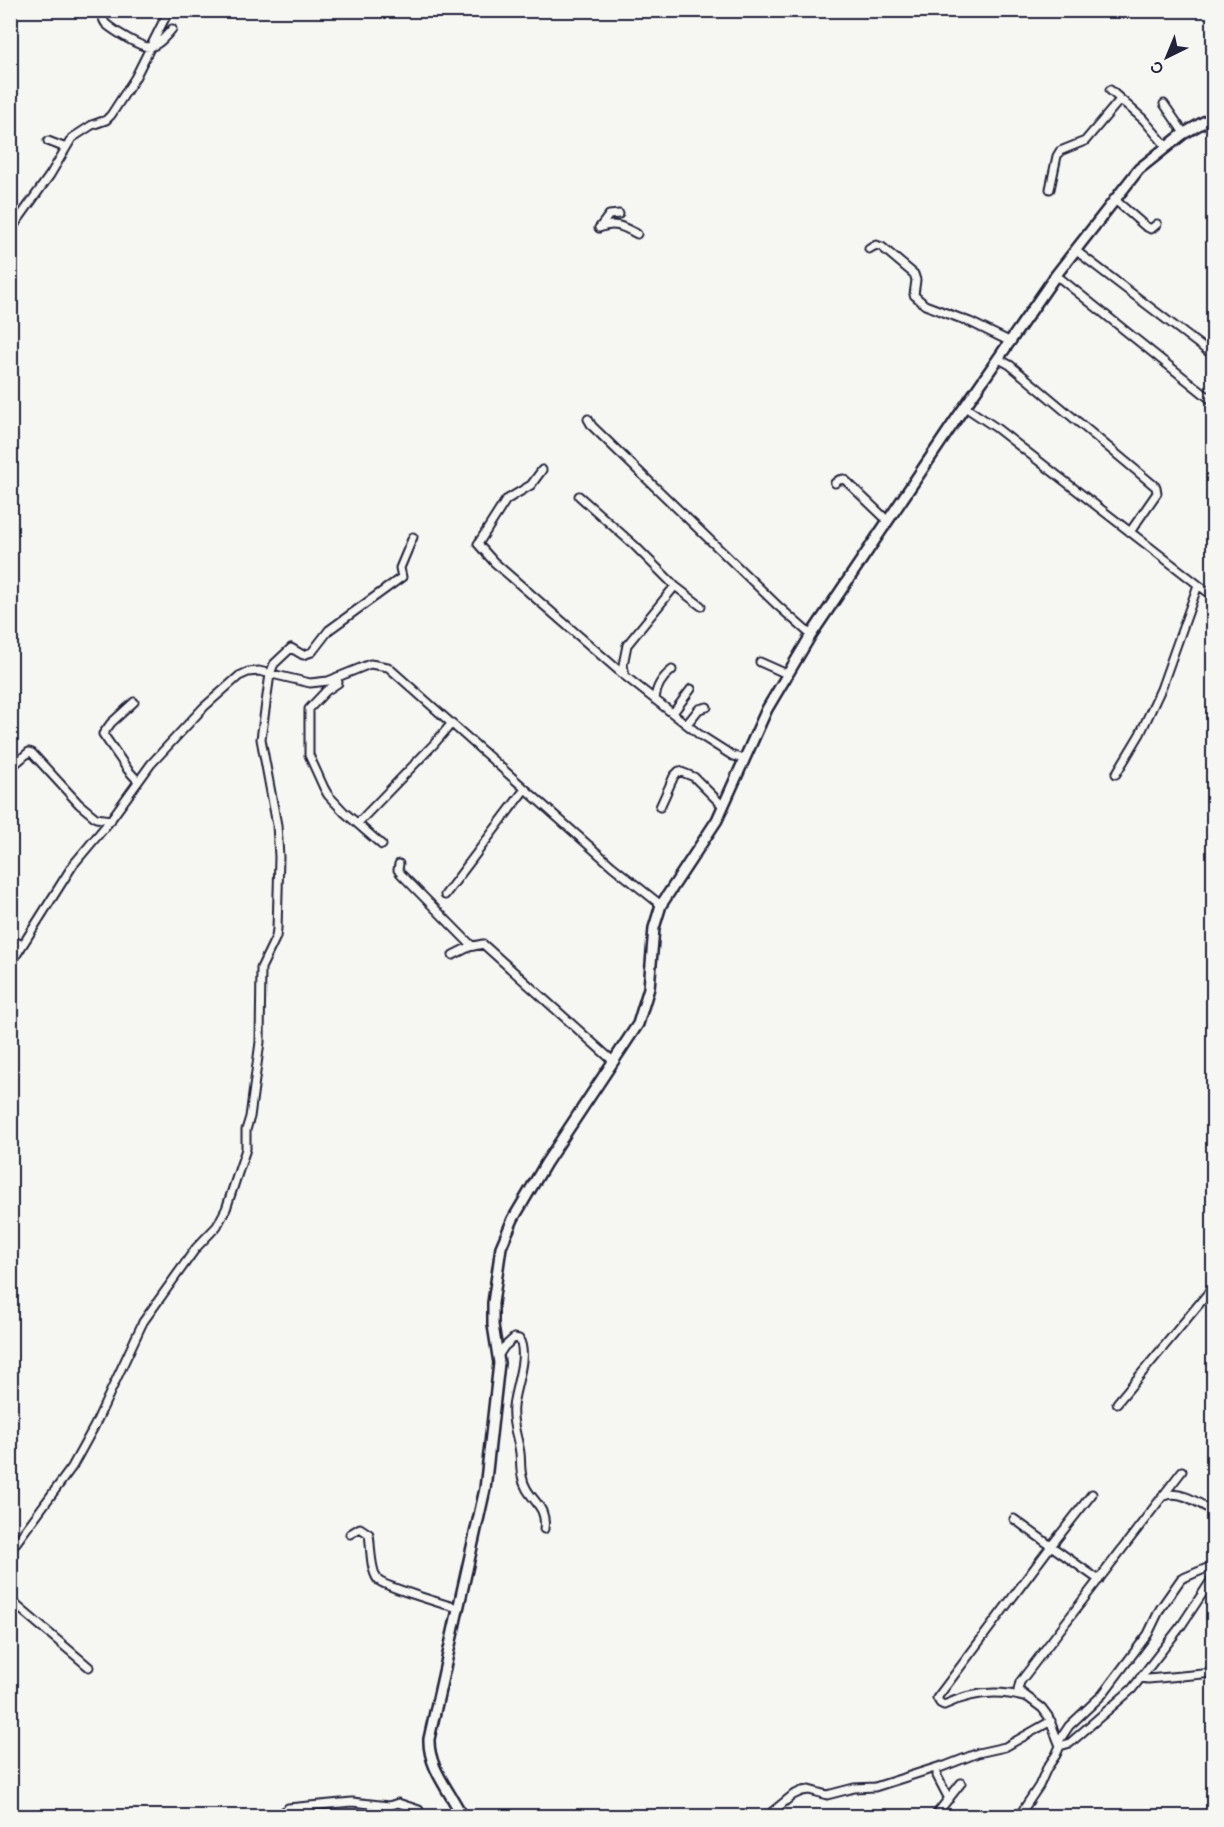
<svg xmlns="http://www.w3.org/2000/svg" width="1224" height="1827" viewBox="0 0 1224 1827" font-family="'Balsamiq Sans',sans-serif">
<rect width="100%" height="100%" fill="#f6f6f2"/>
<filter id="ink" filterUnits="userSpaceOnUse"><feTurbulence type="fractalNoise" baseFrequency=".0167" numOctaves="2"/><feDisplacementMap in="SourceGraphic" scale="12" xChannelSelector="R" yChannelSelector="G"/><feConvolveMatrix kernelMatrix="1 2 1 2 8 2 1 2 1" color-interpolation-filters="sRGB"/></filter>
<g filter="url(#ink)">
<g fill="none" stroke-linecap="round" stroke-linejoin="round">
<!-- street casing -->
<g stroke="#22223b" stroke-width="11">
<path id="street" d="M100 10C102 15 103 21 106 24 113 30 141 48 150 47 159 45 166 36 172 29
M1110 90 1143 119 1166 146
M1164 104 1184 133
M48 141 66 148
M1050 189 1057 156 1060 151 1085 141 1118 102H1124
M1114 199 1145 226 1151 229 1157 224
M600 227 609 215 619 214
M599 228C614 221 624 227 637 234
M10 231 50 175 72 138 92 125 106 120 111 115 135 78 169 10
M869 249 876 245 882 247 914 274 916 280 914 295 925 305 970 322 1011 342
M1075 250 1214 356
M1056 275 1214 402
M999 359 1010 365 1156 487 1157 493 1130 532
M965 407 995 427 1214 597
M588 419 592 426 777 605 811 635
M542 470 531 485 506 500 478 544 494 562 625 676
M835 483 839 480 844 479 888 521
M579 496 634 545 675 586
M701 606 675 586 627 645 623 665 625 676 700 735 733 756 745 759
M760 662 787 674
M337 677 338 683 326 691 309 709V755L324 788 328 795 344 812 382 845
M655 699C656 687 663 677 672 670
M134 702 111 723 103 734 128 770 138 781
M673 713 691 689
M687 724 699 709 707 707
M10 768 29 752 32 753 79 804 96 818 111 820
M1116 774 1140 734 1161 689 1198 585
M660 807 674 776 679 771 694 777 723 806
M358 823 434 744 452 723
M399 864 398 870 401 874 472 946
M445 895 525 789
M10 939 22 945
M453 955 469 947 483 944 614 1062
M10 965 73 865 109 822 151 764 204 707 239 676 248 672 259 671 310 683 328 681 370 664 388 667 612 866 661 905
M498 1356 504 1347 514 1338 519 1339C529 1356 514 1389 513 1407 511 1423 518 1437 520 1453 521 1460 520 1468 522 1476 526 1500 548 1503 544 1529
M1117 1403 1214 1286
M1092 1494 1051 1546 1099 1580
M1164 1496C1180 1489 1200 1504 1214 1512
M1014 1519 1051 1546 937 1698 940 1703 944 1705C970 1693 995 1689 1023 1697
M350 1534 360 1528 369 1534C371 1546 370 1570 378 1580 383 1586 449 1606 459 1608
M10 1551 72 1467 94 1427 143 1322 196 1248 217 1226 226 1209 246 1149V1130L250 1117 260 1042 261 968 276 937 277 929 279 857 277 825 261 739 270 674 274 664 291 648 303 655 312 652 329 630 402 577 400 568 413 537
M10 1600 89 1667
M1140 1678 1148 1679 1214 1673
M1059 1741 1069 1726 1102 1695 1148 1634 1160 1609 1181 1579 1214 1565
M1060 1746 1070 1743 1132 1689 1181 1626 1214 1576
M949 1799 937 1776V1769L978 1753 1005 1747 1051 1721
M279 1816 288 1808 352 1802 389 1806 398 1803 419 1810
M767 1816 793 1795 802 1791 809 1790 827 1795 854 1788 875 1787 941 1766
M935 1816 961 1783
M1019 1816 1039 1786 1047 1768 1056 1755 1060 1746 1048 1716 1042 1708 1018 1690 1020 1682 1182 1471"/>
</g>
<!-- secondary casing -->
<g stroke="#22223b" stroke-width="14">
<path id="secondary" d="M462 1816C450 1791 428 1768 429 1739L485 1489 499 1363 493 1325V1303L501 1247 513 1219 546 1163 638 1024 649 988 654 928 661 905 717 820 767 709 811 635 959 415 1056 275 1139 169 1183 134 1214 116"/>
</g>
<!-- street -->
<use href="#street" stroke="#f6f6f2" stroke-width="7"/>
<!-- secondary -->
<use href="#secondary" stroke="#f6f6f2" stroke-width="9"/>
</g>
</g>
<!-- margin -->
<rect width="1224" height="1827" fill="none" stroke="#f6f6f2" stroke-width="36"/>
<rect x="18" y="18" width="1188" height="1791" fill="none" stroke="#22223b" stroke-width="2" filter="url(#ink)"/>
<!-- north arrow -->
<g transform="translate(1167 57) rotate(223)" stroke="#f6f6f2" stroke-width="4.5" paint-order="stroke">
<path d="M0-4.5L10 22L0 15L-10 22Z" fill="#22223b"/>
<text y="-9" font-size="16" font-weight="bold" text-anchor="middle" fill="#22223b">С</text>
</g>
</svg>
